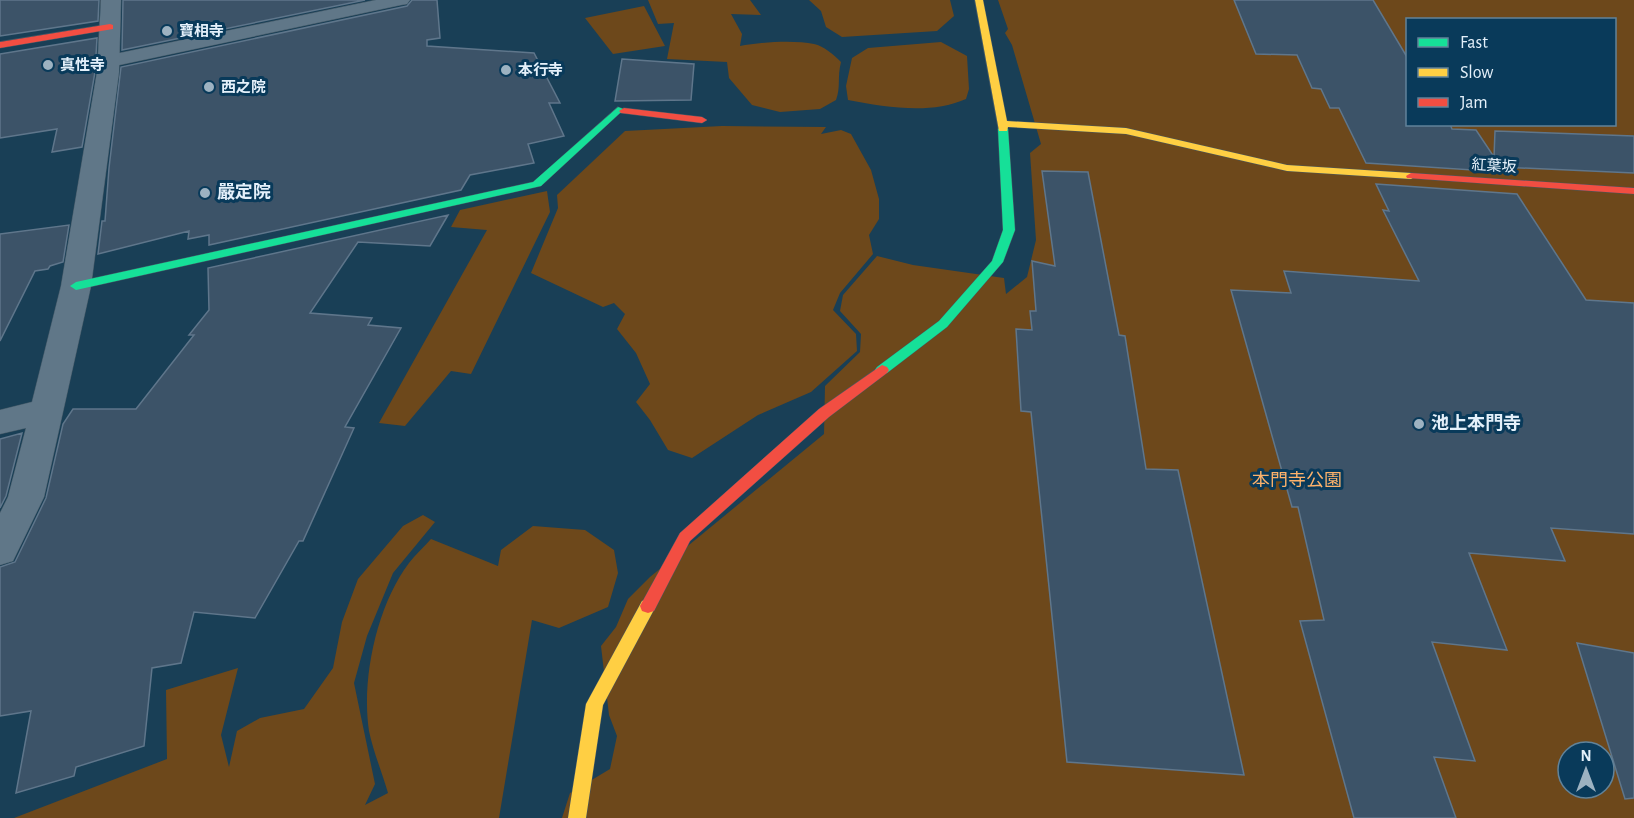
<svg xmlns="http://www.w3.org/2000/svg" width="1634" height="818" viewBox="0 0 1634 818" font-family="'Alegreya Sans','Noto Sans JP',sans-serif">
<rect width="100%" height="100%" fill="#193f56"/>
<!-- green -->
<path fill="#6d481b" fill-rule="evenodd" d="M648 0H750L761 15 731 14 742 34 740 46C759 42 795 40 814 44 824 46 834 55 841 62 837 78 841 87 836 100L820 109 780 112 752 105 729 78 727 62 667 59 674 23 658 24Z
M809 0H950L954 16 937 31 842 37 826 27 821 11Z
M998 0H1634V818H562L570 793 610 769 617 736 609 715 601 646 616 627 628 599 650 577 824 434 825 386 860 352 861 334 840 311 843 295 877 256 913 265 1004 278 1006 294 1027 277 1036 240 1030 153 1041 144 1012 45 1005 33 1008 29ZM1408 20H1614V124H1408ZM1568 752H1604V788H1568Z
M644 6 665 46 613 54 585 18Z
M941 42 967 56 969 89 966 99C930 115 886 107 848 100L846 86 852 58 868 48Z
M722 126 826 127 821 134 841 130 851 134 871 170 879 199V219L869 235 873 254 840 293 833 310 856 334 857 351 811 392 758 415 692 458 668 450 650 420 636 402 650 384 636 353 617 329 625 314 614 303 603 307 531 273 558 208 557 195 625 131Z
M547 191 550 212 471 374 451 371 405 426 379 423 487 230 451 227 460 210Z
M423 515 435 522 393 573 367 636 354 683 375 784 365 805 388 793C382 772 373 751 369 731 361 679 377 605 409 563 415 555 424 547 431 539L498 566 501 550 533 526 585 530 614 550 618 573 608 607 559 628 532 620 499 818H14L167 759 166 690 238 668 221 735 229 767 237 731 260 718 304 709 333 668 342 622 358 579 403 526Z"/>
<!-- building -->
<path fill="#3c5368" stroke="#5f768b" stroke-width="1.5" d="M0 0H99L98 21 0 36Z
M123 0H365L122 50Z
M412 0H437L440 38 427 40V46L534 53 560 103H549L564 136 528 144 534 163 470 175 461 190 209 245V235L188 239 189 231 98 254 102 221H105L109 168 121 67 407 6Z
M1234 0H1373L1407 57V124H1450L1452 129 1476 130 1494 157 1495 131 1634 136V173L1500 167 1503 172 1366 163 1339 108H1330L1321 89 1312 88 1297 55 1256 54Z
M97 38 95 72 82 147 52 152 57 129 0 138V54Z
M622 59 694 64 691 100 615 101Z
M1042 171 1088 172 1119 335 1125 336 1146 469 1178 470 1244 775 1067 762 1031 412 1021 411 1016 329 1032 330 1030 311H1036L1032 261 1055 266Z
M1376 184 1517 194 1586 300 1634 303V534L1551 528 1565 561 1469 553 1507 650 1432 642 1475 761 1434 757 1456 818H1354L1300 621 1324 620 1298 507H1292L1231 290 1291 293 1284 271 1419 281 1383 210 1389 211Z
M448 215 430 246 358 242 310 313 372 318 368 325 401 328 345 427 354 428 303 541H299L255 618 194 612 181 663 152 668 144 746 76 767 74 776 16 793 31 711 0 716V567L15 562 46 498 63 424 73 409H136L194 335H189L209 310 208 268Z
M69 225 63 262 50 266 48 269 35 271 0 341V234Z
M22 433 6 496 0 508V439Z
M1577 643 1634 653V798L1625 799Z"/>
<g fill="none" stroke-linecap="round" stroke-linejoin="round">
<!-- lane casing -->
<g stroke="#435866" stroke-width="1">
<path id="lane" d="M376 0H410L407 4 401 5 110 67 103 65 101 61 103 57 110 55Z"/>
</g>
<!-- street casing -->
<g stroke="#435866" stroke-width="1">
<path id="street" d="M101 0H121L119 72 91 286 44 497 13 561 0 565V513L8 497 26 428 0 434V410L32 402 61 286 97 72Z"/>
</g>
<!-- fast casing -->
<g stroke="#435866" stroke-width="1">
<path id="fast" d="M618 107 629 111 620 113 541 186 76 290 70 286 76 282 533 182Z
M1003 126 1008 129 1015 230 1003 262 947 327 887 373H877L875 370 877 367 939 321 992 261 1003 230 998 129Z"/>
</g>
<!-- slow casing -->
<g stroke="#435866" stroke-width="1">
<path id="slow" d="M975 0H983L1007 121 1126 128 1287 165 1411 173 1416 176 1411 179 1287 171 1126 134 1008 127 1007 131H999Z
M648 599 654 601 656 606 603 705 586 818H568L586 704 642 601Z"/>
</g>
<!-- jam casing -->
<g stroke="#435866" stroke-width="1">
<path id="jam" d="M110 24 113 25V29L0 48V42Z
M624 108 702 117 707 120 702 123 621 113 619 111Z
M1411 173 1634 188V194L1407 178 1406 176Z
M882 365 887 367 889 370 887 373 829 417 690 541 654 611 648 613 642 611 640 606 680 533 819 409Z"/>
</g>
<!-- lane -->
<use href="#lane" fill="#607788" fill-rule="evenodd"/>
<!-- street -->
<use href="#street" fill="#607788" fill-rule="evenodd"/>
<!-- fast -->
<use href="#fast" fill="#16e098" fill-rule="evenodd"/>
<!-- slow -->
<use href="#slow" fill="#ffcf43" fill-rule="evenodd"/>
<!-- jam -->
<use href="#jam" fill="#f24e42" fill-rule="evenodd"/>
</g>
<!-- markers -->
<g fill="#9db2c1" stroke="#093a5a" stroke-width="2">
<circle cx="167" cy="31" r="6"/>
<circle cx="48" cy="65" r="6"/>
<circle cx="506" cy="70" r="6"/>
<circle cx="209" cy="87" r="6"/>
<circle cx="205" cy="193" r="6"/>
<circle cx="1419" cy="424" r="6"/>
</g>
<g text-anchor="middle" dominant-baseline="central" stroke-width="6" stroke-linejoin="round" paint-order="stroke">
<!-- far-poi labels -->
<g font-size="15" font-weight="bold" fill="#e4f0fa" stroke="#093a5a" text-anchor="start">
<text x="179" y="31">寶相寺</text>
<text x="60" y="65">真性寺</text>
<text x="518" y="70">本行寺</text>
<text x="221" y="87">西之院</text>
</g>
<!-- far-street labels -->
<g font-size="15" fill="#e4f0fa" stroke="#093a5a">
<text transform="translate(1494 166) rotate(4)">紅葉坂</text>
</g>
<!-- poi labels -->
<g font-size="18" font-weight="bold" fill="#e4f0fa" stroke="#093a5a" text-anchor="start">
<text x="217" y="193">嚴定院</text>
<text x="1431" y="424">池上本門寺</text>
</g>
<!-- park labels -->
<g font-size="18" fill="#fcb26b" stroke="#093a5a">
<text x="1297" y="481">本門寺公園</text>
</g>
</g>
<!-- legend -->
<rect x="1406" y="18" width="210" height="108" fill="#093a5a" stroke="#61839a" stroke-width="1.5"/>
<rect x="1418" y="38" width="30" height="9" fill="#16e098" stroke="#61839a" stroke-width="1.5"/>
<text x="1460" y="48" font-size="18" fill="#e4f0fa">Fast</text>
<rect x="1418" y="68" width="30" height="9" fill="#ffcf43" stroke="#61839a" stroke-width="1.5"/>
<text x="1460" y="78" font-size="18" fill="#e4f0fa">Slow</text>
<rect x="1418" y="98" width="30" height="9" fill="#f24e42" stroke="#61839a" stroke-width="1.5"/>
<text x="1460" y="108" font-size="18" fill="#e4f0fa">Jam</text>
<!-- north arrow -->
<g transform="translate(1586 770)"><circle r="28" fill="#093a5a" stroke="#61839a" stroke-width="1.5"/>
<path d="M0-4.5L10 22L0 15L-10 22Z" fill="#9db2c1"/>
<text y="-9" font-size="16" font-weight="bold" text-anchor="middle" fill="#e4f0fa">N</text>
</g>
</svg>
